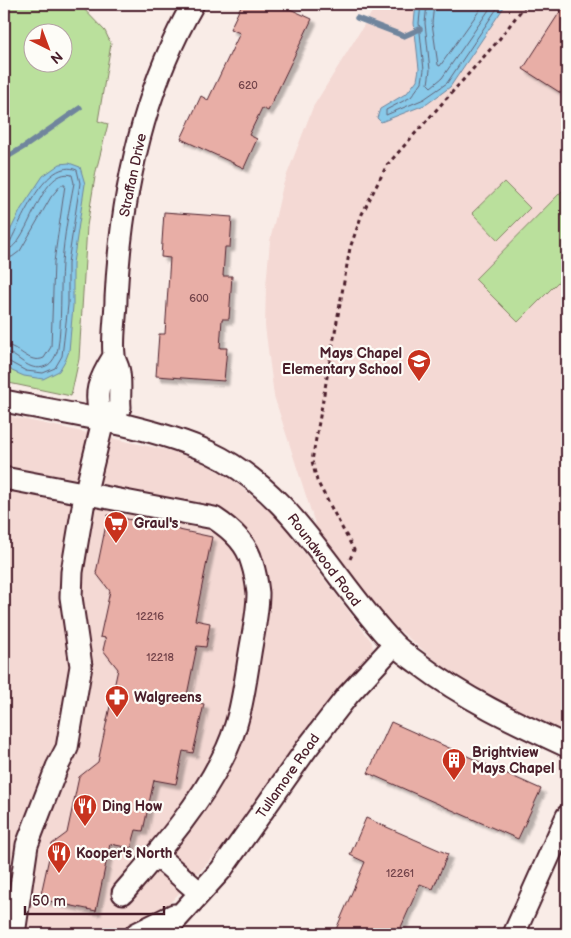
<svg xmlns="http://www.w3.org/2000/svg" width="571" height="938" viewBox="0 0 571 938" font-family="'Balsamiq Sans',sans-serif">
<defs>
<filter id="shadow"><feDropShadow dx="4.5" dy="4.5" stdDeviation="1" flood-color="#0004"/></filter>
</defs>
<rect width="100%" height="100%" fill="#f9ece7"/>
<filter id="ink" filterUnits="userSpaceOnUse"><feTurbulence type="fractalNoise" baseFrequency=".02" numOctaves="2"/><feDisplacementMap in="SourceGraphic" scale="10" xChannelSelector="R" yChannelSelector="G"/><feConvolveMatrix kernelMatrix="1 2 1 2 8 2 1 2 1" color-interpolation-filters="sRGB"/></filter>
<g filter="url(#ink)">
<!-- built -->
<path fill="#f4d9d4" d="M377 4H567V733L482 693 448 671 393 625 372 603 342 565 316 527 274 396 265 326 266 286 270 241 283 185 313 107Z
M4 415 171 451 203 463 230 478 276 516 372 642 373 649 369 655 296 743 245 818 222 848 166 907 120 934H4Z"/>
<!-- green -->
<path fill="#bae09c" stroke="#828064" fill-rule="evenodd" d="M4 4H79L105 31 111 44 98 121 108 124 96 171 87 226 79 359 71 396 4 382ZM32 32H62V62H32Z
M504 182 530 208 498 240 472 213Z
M567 186V273L518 322 475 279Z"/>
<!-- water -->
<path fill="#88c9e9" stroke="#6f859d" d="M416 4H506L450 87 427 104 381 122 377 118 380 109 407 93 417 80 419 69 414 23Z
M69 163 80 167 85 184 73 263V306L69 351 66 359 59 371 43 379 24 376 12 371 4 360V243L21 209 43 176 60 164Z"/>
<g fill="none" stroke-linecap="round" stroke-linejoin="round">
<!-- shore -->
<path stroke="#636377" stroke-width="1" d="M421 4 419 23 424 70 422 82 411 97 386 110V115L424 99 447 83 500 4
M427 4 425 23 430 70 428 84 431 87 442 78 493 4
M434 4 432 23 438 65 440 66 484 4
M4 244 10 242C21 221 46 157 77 170L80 183 68 263V305L62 356 55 368 43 373 26 371 4 359
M4 251C29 249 39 166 72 175L74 183C69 209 64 236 62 263 60 291 62 320 58 348 57 354 52 364 46 366 28 374 18 353 4 352
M4 258 12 257 20 251 51 197 61 185H65L54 262 51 347 44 358C28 365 19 345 4 345"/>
<!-- stream -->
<path stroke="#6f859d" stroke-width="5.5" d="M357 18 404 36 420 29
M4 159 27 145 80 108"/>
</g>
<!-- building -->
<path fill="#e8aea6" stroke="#4a1f2b" filter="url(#shadow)" d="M242 4H279L312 19 268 111 262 108 249 135 257 139 244 168 181 139 201 96 208 100 240 33 230 29Z
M565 4H567V97L523 69Z
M164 212 232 217 230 247H225L223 276H232L229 319H222L220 348H227L224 381 156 376 159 334H165L170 258 161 257Z
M108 515 212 537 195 620 210 623 206 647 197 646 186 700 204 704 193 753 183 751 176 784 154 780 143 831 136 830 131 848 110 844 96 911 40 899 52 844 67 833 79 777 98 762 118 669 103 650 106 638 100 637 110 591 96 573Z
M391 722 541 789 518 839 368 773Z
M366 818 448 854 433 889 420 884 398 934H334L365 862 350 855Z"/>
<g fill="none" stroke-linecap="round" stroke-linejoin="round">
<!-- minor casing -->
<g stroke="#4a1f2b" stroke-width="25">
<path id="minor" d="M4 401C67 414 150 425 209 452 293 491 332 579 393 643 400 651 410 657 419 664 465 699 515 722 567 746
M103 421 120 407C119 396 121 384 119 373 119 367 114 361 114 355 112 337 116 317 116 298 121 196 142 93 193 4
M103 421C92 394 99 380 114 356
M4 478 214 518C231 529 247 543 252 563 255 572 257 584 258 593 258 613 253 634 250 653 244 690 240 726 222 759 197 809 159 851 123 893
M156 855 200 893
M14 934 27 845 57 767 67 748 81 666 71 597 72 572 85 495 103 421
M136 934 174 915
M163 934 221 870 307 748 348 695 394 645
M514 934 567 816"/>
</g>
<!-- path -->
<path stroke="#4a1f2b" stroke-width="3" stroke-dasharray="4 4" stroke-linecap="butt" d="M350 559 354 550 317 481 312 461 350 248 362 214 387 165 497 42 526 4"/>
<!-- minor -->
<use href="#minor" stroke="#fdfcf7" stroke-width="21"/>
</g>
</g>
<!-- icons -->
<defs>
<g id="school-pin" transform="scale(1.25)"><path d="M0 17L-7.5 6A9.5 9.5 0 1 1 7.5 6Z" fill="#c8321e" stroke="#fdfcf7"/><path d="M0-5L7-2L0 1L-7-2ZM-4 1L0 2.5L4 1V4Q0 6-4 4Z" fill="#fff"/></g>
<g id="supermarket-pin" transform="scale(1.25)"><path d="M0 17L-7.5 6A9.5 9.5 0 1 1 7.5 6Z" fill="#c8321e" stroke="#fdfcf7"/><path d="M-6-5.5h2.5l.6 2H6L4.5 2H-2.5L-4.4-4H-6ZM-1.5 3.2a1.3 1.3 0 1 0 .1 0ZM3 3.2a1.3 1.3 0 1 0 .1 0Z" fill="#fff"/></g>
<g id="pharmacy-pin" transform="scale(1.25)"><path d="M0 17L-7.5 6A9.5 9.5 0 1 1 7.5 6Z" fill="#c8321e" stroke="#fdfcf7"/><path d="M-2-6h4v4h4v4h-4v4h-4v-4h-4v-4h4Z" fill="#fff"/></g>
<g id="building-pin" transform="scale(1.25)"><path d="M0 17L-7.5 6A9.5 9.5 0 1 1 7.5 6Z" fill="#c8321e" stroke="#fdfcf7"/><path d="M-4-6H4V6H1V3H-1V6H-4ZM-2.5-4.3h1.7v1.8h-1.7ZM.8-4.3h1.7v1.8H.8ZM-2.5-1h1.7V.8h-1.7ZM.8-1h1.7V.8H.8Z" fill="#fff"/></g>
<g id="restaurant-pin" transform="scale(1.25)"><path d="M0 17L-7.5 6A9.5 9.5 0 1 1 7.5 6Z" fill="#c8321e" stroke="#fdfcf7"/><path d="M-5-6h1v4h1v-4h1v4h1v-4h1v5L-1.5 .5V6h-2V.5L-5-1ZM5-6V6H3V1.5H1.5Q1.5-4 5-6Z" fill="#fff"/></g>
</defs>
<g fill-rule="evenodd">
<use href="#school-pin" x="419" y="361"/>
<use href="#supermarket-pin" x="116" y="523"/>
<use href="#pharmacy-pin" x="117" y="697"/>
<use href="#building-pin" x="454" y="760"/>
<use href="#restaurant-pin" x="85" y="806"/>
<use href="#restaurant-pin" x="59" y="853"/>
</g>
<g text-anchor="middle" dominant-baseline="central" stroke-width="4.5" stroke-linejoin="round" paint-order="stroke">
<!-- number labels -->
<g font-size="11" fill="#72434a">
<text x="248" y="85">620</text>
<text x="199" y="298">600</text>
<text x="150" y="616">12216</text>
<text x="160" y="657">12218</text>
<text x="400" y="873">12261</text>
</g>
<!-- street labels -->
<g font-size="14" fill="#4a1f2b" stroke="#fdfcf7">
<text transform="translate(133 175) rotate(-78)">Straffan Drive</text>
<text transform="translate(324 560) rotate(53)">Roundwood Road</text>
<text transform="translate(288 776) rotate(-55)">Tullamore Road</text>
</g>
<!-- poi labels -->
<g font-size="14" font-weight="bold" fill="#4a1f2b" stroke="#fdfcf7" text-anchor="start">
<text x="402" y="353" text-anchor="end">Mays Chapel<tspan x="402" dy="16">Elementary School</tspan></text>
<text x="134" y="523">Graul's</text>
<text x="134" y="697">Walgreens</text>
<text x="472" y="752">Brightview<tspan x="472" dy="16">Mays Chapel</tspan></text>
<text x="102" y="806">Ding How</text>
<text x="76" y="853">Kooper's North</text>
</g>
</g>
<!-- margin -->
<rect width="571" height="938" fill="none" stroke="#fdfcf7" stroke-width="20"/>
<rect x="10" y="10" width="551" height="918" fill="none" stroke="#4a1f2b" stroke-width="2" filter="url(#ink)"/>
<!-- north arrow -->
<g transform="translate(48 48) rotate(138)"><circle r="24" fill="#fdfcf7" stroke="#b5a4a5"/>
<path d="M0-4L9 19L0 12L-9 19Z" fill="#c8321e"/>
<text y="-8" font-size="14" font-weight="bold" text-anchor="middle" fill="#4a1f2b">N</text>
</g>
<!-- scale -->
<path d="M25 906v8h139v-8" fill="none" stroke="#4a1f2b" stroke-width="2.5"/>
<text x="32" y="906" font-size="15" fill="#4a1f2b" stroke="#fdfcf7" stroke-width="4" paint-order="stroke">50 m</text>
</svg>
